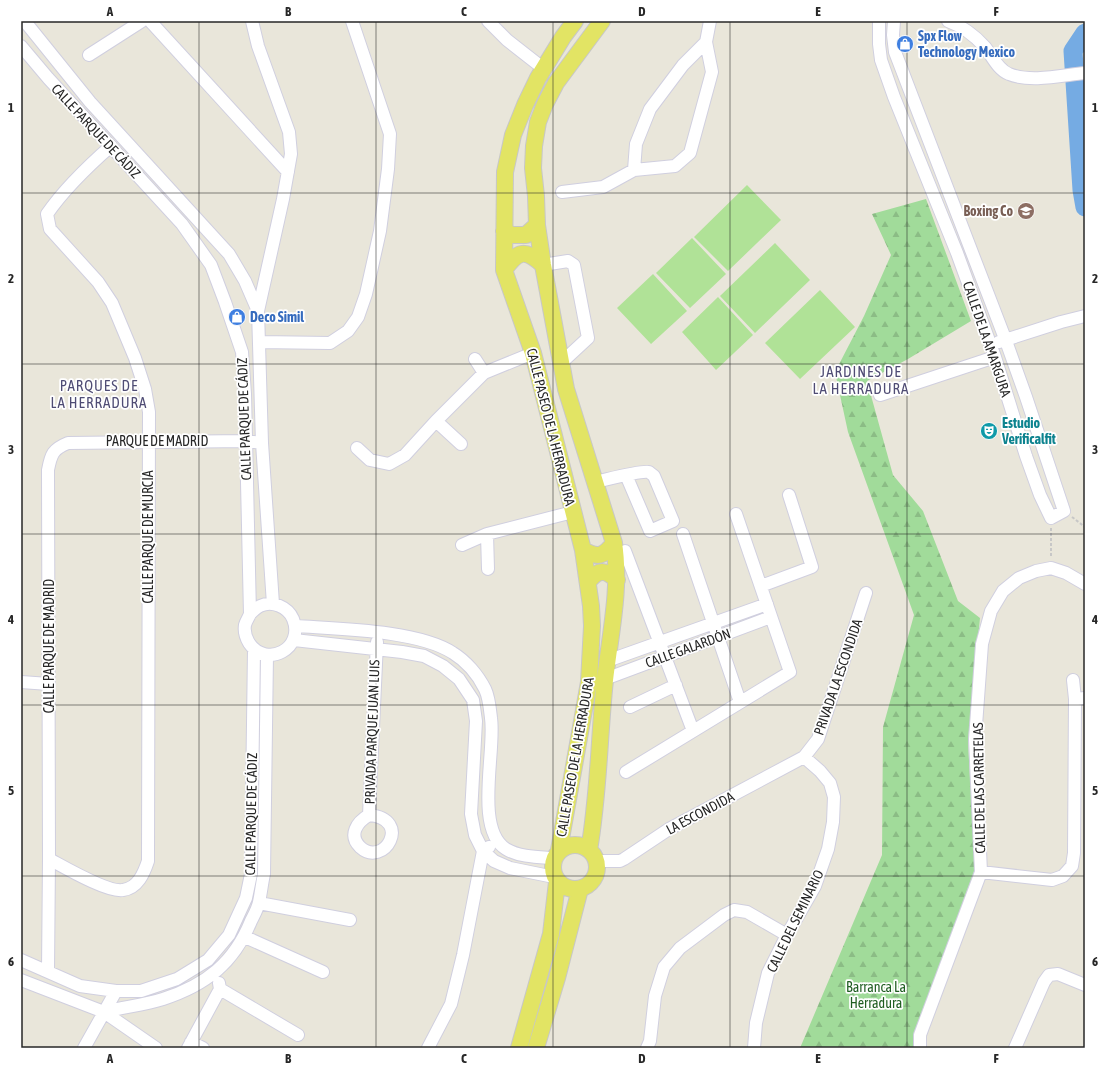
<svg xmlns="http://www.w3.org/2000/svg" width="1106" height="1069" viewBox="0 0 1106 1069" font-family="'Asap Condensed',sans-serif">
<defs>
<pattern id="forest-firs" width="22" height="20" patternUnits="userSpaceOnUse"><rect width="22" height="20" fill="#a1db9a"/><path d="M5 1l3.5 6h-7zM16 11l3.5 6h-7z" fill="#8bbc85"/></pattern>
</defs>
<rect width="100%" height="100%" fill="#e9e6da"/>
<!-- forest -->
<path fill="url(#forest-firs)" d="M926 199 971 321 908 359 867 381 893 475 923 511 958 601 980 618 968 741 975 869 914 1037 915 1048H800L882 855 883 727 914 615 848 432 835 372 864 316 891 255 872 214Z"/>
<!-- pitch -->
<path fill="#b0e297" d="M747 185 781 220 728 271 694 237Z
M692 238 726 274 690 308 656 273Z
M775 243 810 280 755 333 720 296Z
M653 274 687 311 651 344 617 308Z
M820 290 855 327 800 379 765 343Z
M718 297 753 335 716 370 682 332Z"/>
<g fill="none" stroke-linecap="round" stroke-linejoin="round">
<!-- river -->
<path stroke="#75abe3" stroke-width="19" d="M1085 33 1073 51 1082 190 1085 207"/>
<!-- minor casing -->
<g stroke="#d0cfdf" stroke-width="14">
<path id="minor" d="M150 21 288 172
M252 21 258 46 289 132 291 154 283 199 258 311
M488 21 507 40 544 69
M879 21V44L881 60 894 97 957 253 995 357 1026 456 1040 495 1051 518 1064 511 1026 397 1006 341 895 52 893 35 894 21
M948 21C962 26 975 36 985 47 992 56 998 70 1009 74 1031 83 1063 75 1085 73
M27 24 90 102 229 254 245 281 258 311 262 443 273 604
M21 46 48 78 182 224 211 265 225 302 242 352 245 394 250 614C249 617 246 621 245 625 244 631 246 638 249 643 267 669 305 648 293 619 288 607 272 600 260 606 256 608 253 611 250 614
M89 55 142 21
M634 170 636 144 650 109 683 65 706 42
M562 192 603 187 634 170 675 166 690 153 712 72 706 42 710 21
M543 265 568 261 574 265 588 338 561 363
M259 342 330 343 348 331 358 317 366 294 380 231 388 169 390 134 352 21
M999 342 1061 322 1085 316
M475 359 484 373
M880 395 995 357
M436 421 461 444
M357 448 370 460 389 464 405 455 436 421 484 373 533 353
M595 482C605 480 641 470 649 472 650 473 653 475 654 476L673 521 650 531 626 475
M487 534 488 569
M683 534 740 702
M462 545 487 534 573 512
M625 551 693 731
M761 586 812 567 789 495
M296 626C338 629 418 630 453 653 466 661 478 675 485 689 489 697 490 709 491 718 496 750 474 829 506 849 519 857 538 857 553 858
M294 640 402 652 424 656 443 666 459 679 473 700 476 721 471 814 475 835 483 851 494 861 510 868 554 877
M607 661 767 604
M605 679 771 617
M1073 680 1075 699
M21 682 49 684
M630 707 676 685
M626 772 790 672 736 514
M369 815 377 642
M369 815C413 819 384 869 360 847 348 835 357 822 369 815Z
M49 859C64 867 108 893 123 890 138 888 144 873 148 861L149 412 145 389 135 358 112 303 98 282 50 229 47 214C65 188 87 167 111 146
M597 861H620L624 859 669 829 804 757 818 739 866 593
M981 872 1052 880 1063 876 1072 866 1074 853 1075 699 1085 698
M259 903 350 920
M245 937 323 972
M21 960 80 986 116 991H141L177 979 208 960 229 935 246 898 251 874 254 649
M48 971 49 859 48 470C51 454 53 449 68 443L246 441 262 443
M21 980 104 1012 156 1048
M220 989 298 1035
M104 1012C123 1007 144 1005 163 999 206 985 234 963 251 921 254 915 258 908 259 902 261 893 262 883 264 874L267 655
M191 1042 203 1048
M84 1048 116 991
M188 1048 220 989 219 983
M428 1048 451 1004 463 955 483 851 489 847
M647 1048 650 1041 655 996 664 967 680 948 724 915 734 910 747 912 787 935
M754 1048 756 1023 768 973 787 935 815 886 828 849 833 822 834 797 830 783 820 771 804 757
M920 1048V1035L981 872 975 739 982 644 991 611 1003 591 1019 578 1036 571 1051 568 1066 573 1085 584
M1015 1048 1044 982 1049 975 1058 974 1085 985"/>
</g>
<!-- major casing -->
<g stroke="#c7c7c7" stroke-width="18">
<path id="major" d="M504 231 512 235H526L537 225
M504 270C518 251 524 248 543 265
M583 550C598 558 603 557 614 543
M588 582C598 569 605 569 617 580
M553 867a22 22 0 1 1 44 0a22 22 0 1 1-44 0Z
M559 850 589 682 592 626 591 606 583 550 533 353 504 270 505 172 513 135 525 105 538 78 563 37 575 21
M589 850C599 793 599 736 605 680 610 635 621 588 614 543L566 389 543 265 537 225 536 196 533 168 534 146 538 122 545 104 556 83 602 21
M519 1048 551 934 557 882
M536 1048 557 978 580 889"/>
</g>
<!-- path -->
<path stroke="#c7c7c7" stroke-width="2" stroke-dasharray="3 2" stroke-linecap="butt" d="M1072 517 1085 527
M1051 528V557"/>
<!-- minor -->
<use href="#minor" stroke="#fff" stroke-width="12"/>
<!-- major -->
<use href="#major" stroke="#e2e464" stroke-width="16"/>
</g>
<!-- grid -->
<path fill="none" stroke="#272727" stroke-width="1" stroke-opacity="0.55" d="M199 21V1048M376 21V1048M553 21V1048M730 21V1048M907 21V1048M21 193H1085M21 364H1085M21 534H1085M21 705H1085M21 876H1085"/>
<!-- icons -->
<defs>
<g id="shop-disc" transform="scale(0.9)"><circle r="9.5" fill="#3f7fe0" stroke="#fff"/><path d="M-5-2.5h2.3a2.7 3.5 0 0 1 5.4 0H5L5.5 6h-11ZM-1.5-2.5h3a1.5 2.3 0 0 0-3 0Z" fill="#fff"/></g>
<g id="school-disc" transform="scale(0.9)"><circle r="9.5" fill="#8d6e63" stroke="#fff"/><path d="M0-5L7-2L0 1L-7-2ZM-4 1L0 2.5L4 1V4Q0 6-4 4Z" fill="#fff"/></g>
<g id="theatre-disc" transform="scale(0.9)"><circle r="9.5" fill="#0f9aa8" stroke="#fff"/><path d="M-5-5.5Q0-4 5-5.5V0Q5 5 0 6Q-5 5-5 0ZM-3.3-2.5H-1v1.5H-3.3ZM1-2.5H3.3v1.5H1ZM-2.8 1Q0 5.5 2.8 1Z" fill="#fff"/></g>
</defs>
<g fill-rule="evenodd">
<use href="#shop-disc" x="905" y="44"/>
<use href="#school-disc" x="1026" y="211"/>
<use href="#shop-disc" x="237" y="317"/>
<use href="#theatre-disc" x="989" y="431"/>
</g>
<g text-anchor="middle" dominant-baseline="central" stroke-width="3.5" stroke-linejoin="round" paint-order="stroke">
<!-- shop labels -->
<g font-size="14" font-weight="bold" fill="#366cbe" stroke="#fff" text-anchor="start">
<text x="918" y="36">Spx Flow<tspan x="918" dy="16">Technology Mexico</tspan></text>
<text x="250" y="317">Deco Simil</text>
</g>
<!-- street labels -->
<g font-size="14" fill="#272727" stroke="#fff">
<text transform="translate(96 131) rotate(47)">CALLE PARQUE DE CÁDIZ</text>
<text transform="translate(987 339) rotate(71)">CALLE DE LA AMARGURA</text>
<text transform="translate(244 419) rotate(-92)">CALLE PARQUE DE CÁDIZ</text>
<text transform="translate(551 427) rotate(76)">CALLE PASEO DE LA HERRADURA</text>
<text x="157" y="441">PARQUE DE MADRID</text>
<text transform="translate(148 537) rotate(-90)">CALLE PARQUE DE MURCIA</text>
<text transform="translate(49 646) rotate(-90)">CALLE PARQUE DE MADRID</text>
<text transform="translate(688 648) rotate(-20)">CALLE GALARDÓN</text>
<text transform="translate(838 677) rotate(-71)">PRIVADA LA ESCONDIDA</text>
<text transform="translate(372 732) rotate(-88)">PRIVADA PARQUE JUAN LUIS</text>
<text transform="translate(575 757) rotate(-80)">CALLE PASEO DE LA HERRADURA</text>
<text transform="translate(979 788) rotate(-91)">CALLE DE LAS CARRETELAS</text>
<text transform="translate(700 813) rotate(-28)">LA ESCONDIDA</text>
<text transform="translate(251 814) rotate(-89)">CALLE PARQUE DE CÁDIZ</text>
<text transform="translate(795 921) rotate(-64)">CALLE DEL SEMINARIO</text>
</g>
<!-- education labels -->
<g font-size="14" font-weight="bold" fill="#785e54" stroke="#fff" text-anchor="end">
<text x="1013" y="211">Boxing Co</text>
</g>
<!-- culture labels -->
<g font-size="14" font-weight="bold" fill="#0d838f" stroke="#fff" text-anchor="start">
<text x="1002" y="423">Estudio<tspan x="1002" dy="16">Verificalfit</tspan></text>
</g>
<!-- park labels -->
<g font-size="14" fill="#1f5d21" stroke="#fff">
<text x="876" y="987">Barranca La<tspan x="876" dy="16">Herradura</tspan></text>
</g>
<!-- neighbourhood labels -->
<g font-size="15" letter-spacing="1" fill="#4f4c74" stroke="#fff">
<text x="861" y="371">JARDINES DE<tspan x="861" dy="17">LA HERRADURA</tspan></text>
<text x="99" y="385">PARQUES DE<tspan x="99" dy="17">LA HERRADURA</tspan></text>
</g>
</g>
<!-- border -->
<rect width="1106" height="1069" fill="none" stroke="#ffffff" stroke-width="44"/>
<rect x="22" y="22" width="1062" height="1025" fill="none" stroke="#272727" stroke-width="1.5"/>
<g font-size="13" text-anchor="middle" font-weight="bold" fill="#272727">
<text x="110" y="16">A</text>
<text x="288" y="16">B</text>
<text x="464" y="16">C</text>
<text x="642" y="16">D</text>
<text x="818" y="16">E</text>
<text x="996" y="16">F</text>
<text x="11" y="112">1</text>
<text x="1095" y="112">1</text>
<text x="11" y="283">2</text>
<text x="1095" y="283">2</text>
<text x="11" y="454">3</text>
<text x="1095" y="454">3</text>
<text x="11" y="624">4</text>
<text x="1095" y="624">4</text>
<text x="11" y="795">5</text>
<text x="1095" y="795">5</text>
<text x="11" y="966">6</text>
<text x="1095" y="966">6</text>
<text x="110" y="1063">A</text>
<text x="288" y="1063">B</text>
<text x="464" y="1063">C</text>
<text x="642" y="1063">D</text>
<text x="818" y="1063">E</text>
<text x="996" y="1063">F</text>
</g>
</svg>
